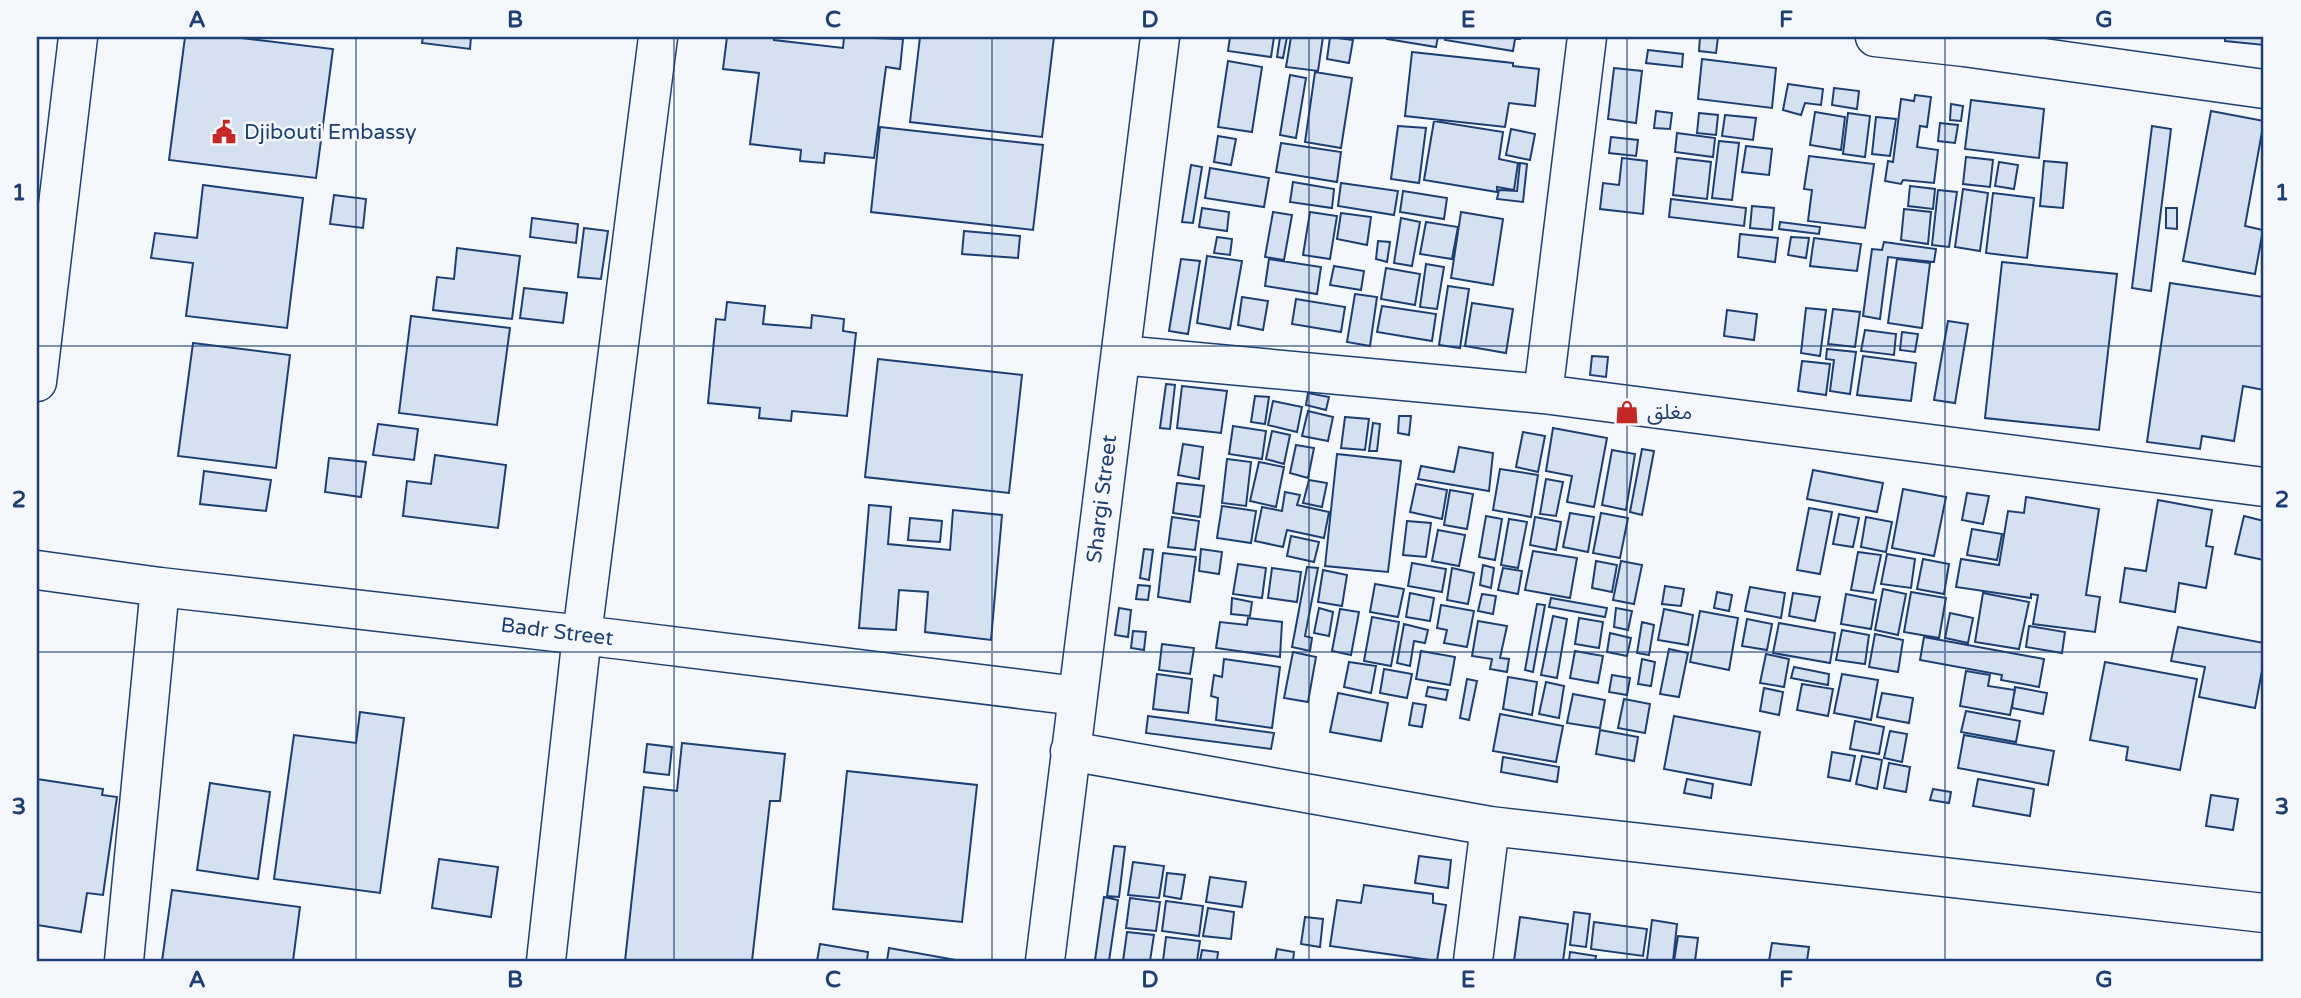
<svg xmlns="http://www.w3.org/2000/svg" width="2301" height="998" viewBox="0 0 2301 998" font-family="'Varela Round','Noto Sans Arabic',sans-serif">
<rect width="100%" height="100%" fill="#f4f7fb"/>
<!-- building -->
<path fill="#d5e0f0" stroke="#1d3f73" stroke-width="2" d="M185 37H233L333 49 316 178 169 160Z
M423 37H471L470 49 422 43Z
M727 37H774V40L843 48 844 37 903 39 900 69 886 67 874 158 825 153 824 163 800 161 801 150 750 144 759 73 723 69Z
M920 37H1054L1042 137 910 122Z
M1230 37H1274L1271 57 1228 51Z
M1280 37H1287L1283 58 1277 57Z
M1291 37H1323L1318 71 1286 67Z
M1330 37 1353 40 1349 63 1327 59Z
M1388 37H1438L1436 47 1387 39Z
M1445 37H1520V39H1515L1513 51 1445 40Z
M1700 37H1718L1716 53 1699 51Z
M2225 37H2264V45L2225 41Z
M1648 50 1683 54 1682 67 1646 63Z
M1412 52 1513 63V66L1539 69 1535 106 1509 103 1505 127 1405 116Z
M1702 59 1776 68 1772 108 1698 99Z
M1228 61 1262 67 1252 132 1218 127Z
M1614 68 1642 71 1636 123 1608 119Z
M1315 72 1352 78 1341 148 1305 142Z
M1290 75 1306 78 1296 138 1280 135Z
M1788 84 1823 89 1821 105 1805 103 1801 115 1783 110Z
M1834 88 1859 91 1857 109 1832 105Z
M1915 95 1931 97 1927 127 1920 126 1917 147 1938 150 1934 183 1903 180 1901 184 1885 181 1888 161 1893 162 1901 99 1914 101Z
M1971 100 2044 109 2039 158 1965 149Z
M1951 104 1963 106 1961 121 1950 120Z
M1656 111 1672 113 1670 129 1654 128Z
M2211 111 2264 121 2245 226 2263 230 2255 274 2183 261Z
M1815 112 1845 117 1841 150 1810 145Z
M1699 113 1718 115 1716 135 1697 133Z
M1848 113 1870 116 1865 157 1843 154Z
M1725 115 1756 118 1753 140 1722 136Z
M1876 117 1896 119 1890 156 1872 154Z
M1434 121 1503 132 1499 159 1518 163 1514 190 1497 187V192L1424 180Z
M1940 123 1958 125 1955 143 1938 141Z
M1398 126 1426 128 1419 183 1391 179Z
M2152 126 2171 129 2151 291 2132 288Z
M880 127 1043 145 1033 230 871 212Z
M1511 129 1535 134 1530 160 1506 155Z
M1677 133 1715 138 1713 157 1675 152Z
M1218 136 1236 139 1231 165 1214 162Z
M1611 137 1638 140 1636 156 1609 153Z
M1719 141 1739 143 1732 200 1712 198Z
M1281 143 1341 152 1337 182 1276 172Z
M1746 146 1772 149 1769 175 1742 172Z
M1809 156 1874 164 1865 228 1808 221 1812 190 1804 189Z
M1966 157 1993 160 1990 187 1963 184Z
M1622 158 1647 161 1643 214 1600 209 1603 183 1619 185Z
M1677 158 1711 162 1707 199 1673 195Z
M2044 161 2067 163 2063 208 2040 206Z
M1999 162 2018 165 2014 189 1995 186Z
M1520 163 1527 164 1523 202 1497 199 1499 190 1517 191Z
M1191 165 1202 167 1193 223 1182 222Z
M1210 168 1269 178 1264 207 1205 198Z
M1293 182 1334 189 1332 208 1290 202Z
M1341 183 1398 191 1394 215 1338 206Z
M203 185 303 198 287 328 186 316 193 263 151 258 155 233 197 238Z
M1910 186 1935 189 1933 209 1908 206Z
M1963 189 1988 193 1980 251 1955 247Z
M1938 190 1957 192 1949 247 1932 245Z
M1403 191 1447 198 1444 219 1400 212Z
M1993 193 2034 198 2027 258 1986 253Z
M334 195 366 199 363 228 330 224Z
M1671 199 1746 208 1744 226 1669 217Z
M1752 206 1774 208 1772 230 1750 228Z
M1202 208 1229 212 1227 231 1199 227Z
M2166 208H2177V229L2166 228Z
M1904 209 1931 212 1928 244 1901 240Z
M1273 212 1292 215 1284 260 1265 257Z
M1310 212 1337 216 1330 259 1303 255Z
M1461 212 1503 219 1493 285 1451 278Z
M1341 213 1371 217 1367 245 1337 239Z
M532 218 578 224 576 243 530 237Z
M1401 218 1420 222 1412 266 1394 263Z
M1426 222 1458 227 1452 259 1420 254Z
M1780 222 1820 227 1819 234 1779 229Z
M584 228 608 231 601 279 578 277Z
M964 231 1020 236 1018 258 962 254Z
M1740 234 1778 238 1775 262 1738 257Z
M1217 237 1232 239 1230 255 1214 253Z
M1791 237 1809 238 1806 258 1788 255Z
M1814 238 1861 244 1857 271 1810 266Z
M1378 241 1390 242 1387 262 1376 259Z
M1884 242 1936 249 1934 262 1888 257 1880 319 1863 316 1872 249 1882 250Z
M457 248 520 256 512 319 433 310 437 277 454 279Z
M1207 256 1242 261 1230 329 1197 323Z
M1181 259 1200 261 1188 334 1169 331Z
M1269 259 1321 267 1317 294 1265 286Z
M1897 259 1930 263 1922 328 1888 323Z
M2002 262 2117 274 2099 430 1985 418Z
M1426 264 1444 267 1437 309 1420 307Z
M1334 266 1364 271 1361 290 1330 285Z
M1386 268 1420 274 1415 305 1381 299Z
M2170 283 2264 297V390L2243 386 2234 441 2202 436 2200 449 2147 442Z
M1448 286 1469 289 1460 348 1439 345Z
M524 288 567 293 563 323 520 318Z
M1355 294 1377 297 1370 346 1347 342Z
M1242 297 1268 301 1263 330 1238 325Z
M1296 299 1345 307 1341 332 1292 324Z
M727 302 765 306 763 324 811 328 812 315 844 319 843 331 856 333 847 416 792 411 791 421 759 418 760 408 708 403 716 319 725 320Z
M1472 303 1513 309 1506 353 1465 346Z
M1382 306 1436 314 1432 341 1377 332Z
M1806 308 1826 310 1820 356 1801 353Z
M1833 309 1860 312 1855 347 1828 344Z
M1727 310 1757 314 1754 340 1724 336Z
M411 316 510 328 497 425 399 413Z
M1948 321 1968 324 1955 403 1934 400Z
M1865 330 1896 334 1894 355 1861 351Z
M1902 332 1918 334 1915 352 1900 350Z
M193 343 290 355 276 468 178 456Z
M1827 349 1856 352 1850 394 1830 391 1834 360 1826 359Z
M1592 356 1608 357 1606 377 1590 375Z
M1863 356 1916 363 1911 401 1857 395Z
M878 359 1022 375 1009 493 865 477Z
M1802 361 1830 364 1826 395 1798 391Z
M1166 384 1175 385 1170 429 1160 428Z
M1182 386 1227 391 1221 433 1177 428Z
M1308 393 1329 397 1326 410 1306 405Z
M1255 396 1269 397 1265 424 1251 422Z
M1273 401 1302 407 1297 432 1268 425Z
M1308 411 1333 417 1328 441 1302 436Z
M1399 416H1411L1409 435 1398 433Z
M1345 417 1369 419 1365 450 1341 448Z
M1373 423 1380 424 1377 451H1369Z
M378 424 418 429 414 460 373 455Z
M1233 426 1266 431 1262 459 1229 454Z
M1553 428 1607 438 1594 507 1567 502 1572 476 1546 471Z
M1272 431 1290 435 1284 464 1266 459Z
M1523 432 1545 436 1538 472 1516 467Z
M1183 444 1203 447 1199 479 1178 475Z
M1296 445 1314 448 1308 478 1290 473Z
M1459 447 1493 453 1489 491 1418 479 1421 466 1454 472Z
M1642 449 1654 451 1642 515 1630 512Z
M1612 450 1635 454 1626 510 1602 505Z
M1337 454 1401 461 1388 572 1325 566Z
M435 455 506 465 498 528 403 516 407 481 431 484Z
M329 458 366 462 361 497 325 492Z
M1227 459 1251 462 1246 506 1222 503Z
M1259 462 1284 467 1276 507 1250 501Z
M1500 469 1538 475 1531 517 1493 510Z
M1813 470 1883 483 1877 512 1807 499Z
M204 471 271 480 266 511 200 504Z
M1546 479 1563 482 1556 516 1540 514Z
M1309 480 1327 483 1322 507 1303 503Z
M1177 483 1204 486 1200 517 1173 513Z
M1416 484 1447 490 1442 519 1410 512Z
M1903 489 1946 497 1934 556 1892 548Z
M1450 490 1473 494 1467 529 1444 525Z
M1285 492 1300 495 1297 505 1329 512 1324 538 1287 530 1283 547 1255 541 1262 507 1282 511Z
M1967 493 1989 496 1983 524 1962 520Z
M2026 497 2099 509 2086 595 2100 597 2095 632 2033 624 2038 595 2031 594V598L1956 587 1961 559 1999 565 2008 511 2024 513Z
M2158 500 2212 510 2206 546 2213 547 2206 588 2179 583 2175 612 2120 602 2125 568 2146 571Z
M869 505 891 507 888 544 950 550 953 510 1002 515 991 640 925 632 928 592 899 590 896 630 859 628Z
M1222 506 1256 511 1251 543 1217 538Z
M1809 508 1832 512 1820 574 1797 570Z
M1570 513 1594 517 1588 552 1563 547Z
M1601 513 1628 518 1620 558 1593 553Z
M1839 514 1859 518 1853 547 1833 544Z
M1486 516 1502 519 1495 560 1479 557Z
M2244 516 2264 521V560L2235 554Z
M1172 517 1199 521 1195 550 1168 547Z
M1535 517 1561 522 1556 550 1530 545Z
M1866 517 1892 522 1886 552 1861 547Z
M910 518 942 521 940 542 908 540Z
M1509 519 1527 522 1518 568 1501 565Z
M1407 521 1431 523 1426 557 1403 555Z
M1972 529 2002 534 1997 560 1967 555Z
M1438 530 1465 535 1459 566 1432 561Z
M1291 536 1319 542 1314 562 1287 556Z
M1144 549 1153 550 1149 580 1140 578Z
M1201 549 1222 552 1219 574 1199 571Z
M1533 551 1577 558 1570 598 1525 590Z
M1858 552 1881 555 1873 593 1851 590Z
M1163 553 1196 557 1190 602 1158 597Z
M1887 554 1915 559 1911 588 1881 584Z
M1923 559 1949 564 1944 594 1917 589Z
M1596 561 1617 565 1612 592 1592 588Z
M1621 561 1642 565 1634 604 1613 600Z
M1412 563 1446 569 1442 592 1408 586Z
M1238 564 1266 568 1262 598 1233 594Z
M1483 565 1494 568 1491 588 1480 585Z
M1307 567 1318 568 1305 636 1312 638 1310 651 1292 647Z
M1272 568 1301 572 1297 602 1268 598Z
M1452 568 1474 573 1468 604 1447 600Z
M1503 568 1522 571 1518 594 1498 590Z
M1323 570 1347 575 1342 606 1318 602Z
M1375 584 1404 589 1398 617 1370 612Z
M1138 585 1150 586 1148 600 1136 599Z
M1665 586 1684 589 1681 606 1662 604Z
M1750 587 1785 593 1781 618 1745 611Z
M1883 589 1906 594 1898 635 1875 630Z
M1717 592 1732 595 1729 611 1714 608Z
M1911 592 1946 598 1939 638 1904 632Z
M1410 593 1434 598 1430 621 1406 617Z
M1793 593 1820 597 1815 621 1789 616Z
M1983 593 2029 602 2019 649 1975 642Z
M1482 594 1496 596 1493 614 1478 611Z
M1846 594 1876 600 1871 629 1841 624Z
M1232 598 1252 602 1250 616 1231 614Z
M1551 598 1607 608 1605 617 1549 607Z
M1537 604 1545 605 1533 672 1525 670Z
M1441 605 1474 611 1467 647 1444 643 1447 630 1437 628Z
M1119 608 1131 610 1128 637 1115 635Z
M1319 608 1333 612 1329 636 1314 633Z
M1616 608 1632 611 1628 630 1614 627Z
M1340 609 1359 612 1351 655 1332 651Z
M1664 609 1693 615 1688 645 1658 640Z
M1700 611 1738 618 1729 670 1690 662Z
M1950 613 1973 618 1968 643 1945 638Z
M1553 616 1567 619 1557 678 1541 675Z
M1372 617 1399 622 1391 666 1364 661Z
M1248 618 1282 622 1280 657 1216 648 1220 622 1247 625Z
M1579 618 1603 622 1599 648 1575 644Z
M1747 619 1772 624 1767 650 1742 646Z
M1478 621 1507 626 1500 658 1509 659 1507 672 1490 669 1492 659 1472 656Z
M1642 622 1654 625 1649 655 1637 653Z
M1779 623 1835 633 1830 663 1773 653Z
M1404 624 1428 630 1425 643 1414 641 1410 666 1397 663Z
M2029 626 2065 632 2062 653 2026 647Z
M2178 627 2264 643V660L2255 708 2199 697 2205 667 2171 661Z
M1842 630 1869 635 1865 664 1836 660Z
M1133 631 1146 632 1144 650 1131 648Z
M1610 633 1631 638 1627 656 1607 652Z
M1875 634 1903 640 1898 672 1869 667Z
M1924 637 2044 659 2039 687 2001 680 2002 675 1920 660Z
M1162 644 1194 648 1190 674 1159 670Z
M1669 649 1688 653 1679 697 1660 694Z
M1421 651 1455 657 1450 685 1416 679Z
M1575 651 1603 656 1598 683 1570 678Z
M1293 652 1316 657 1308 702 1284 698Z
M1766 654 1789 659 1784 687 1760 683Z
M1224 659 1280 667 1272 728 1216 720 1218 698 1211 696 1214 675 1222 677Z
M1642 659 1655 662 1651 686 1638 684Z
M1349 662 1376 666 1371 693 1344 687Z
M2105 662 2197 679 2180 770 2126 760 2128 747 2090 740Z
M1794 667 1829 674 1828 685 1791 678Z
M1384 669 1412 674 1407 698 1380 693Z
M1966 671 1990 675 1988 686 2015 690 2010 715 1960 706Z
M1157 674 1192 679 1188 713 1153 709Z
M1842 674 1878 680 1871 720 1834 713Z
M1612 675 1630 678 1627 695 1609 692Z
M1508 677 1537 682 1532 715 1503 709Z
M1467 679 1477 681 1469 720 1460 718Z
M1546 682 1564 686 1559 718 1539 714Z
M1802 684 1833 689 1828 716 1797 710Z
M1428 687 1448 690 1446 700 1426 696Z
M2015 687 2047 693 2043 714 2012 708Z
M1764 688 1783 692 1779 715 1760 711Z
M1338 693 1388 703 1381 741 1330 732Z
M1882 693 1913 698 1909 723 1877 717Z
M1573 694 1605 700 1600 728 1567 723Z
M1624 699 1650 704 1645 733 1618 728Z
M1413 703 1426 705 1422 727 1409 725Z
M1966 711 2020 721 2016 742 1961 732Z
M360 712 404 718 380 893 274 879 294 735 356 743Z
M1500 714 1563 726 1556 762 1493 751Z
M1148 716 1274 733 1271 749 1146 733Z
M1674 716 1760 732 1751 785 1664 769Z
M1855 721 1884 727 1879 754 1850 749Z
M1600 730 1638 737 1634 761 1596 754Z
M1890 731 1907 734 1902 762 1884 758Z
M1964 735 2054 751 2048 785 1958 768Z
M682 743 785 754 780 801H770L752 961H625L644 787 677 791Z
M647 744 672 747 669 775 644 772Z
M1832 752 1855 756 1850 781 1828 777Z
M1862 756 1882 760 1877 789 1856 784Z
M1503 757 1559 767 1557 782 1501 772Z
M1889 763 1910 767 1906 792 1884 788Z
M847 771 977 785 962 922 833 909Z
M37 779 103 789 102 795 117 797 103 895 87 893 81 932 37 925Z
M1687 779 1713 784 1711 798 1684 793Z
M1978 779 2034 789 2030 816 1973 806Z
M210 783 270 792 258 879 197 870Z
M1933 789 1951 792 1949 803 1930 800Z
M2211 795 2238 799 2233 830 2206 826Z
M1114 846 1125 847 1119 897 1107 896Z
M1419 856 1451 860 1448 888 1415 883Z
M439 859 498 867 491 917 432 908Z
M1133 862 1164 866 1159 898 1128 895Z
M1167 873 1185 875 1181 899 1164 896Z
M1210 877 1246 882 1242 907 1206 902Z
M1364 885 1433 894V903L1446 905 1437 961 1330 946 1337 900 1361 903Z
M172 890 300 907 293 961H162Z
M1104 897 1118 900 1109 961 1095 960Z
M1130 898 1160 902 1156 931 1126 928Z
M1166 901 1203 906 1199 936 1162 931Z
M1208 908 1234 912 1231 939 1203 936Z
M1574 912 1590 914 1586 947 1570 945Z
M1305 917 1323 919 1320 947 1301 944Z
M1520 917 1568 924 1563 961H1514Z
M1652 920 1677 924 1673 961 1647 960Z
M1594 922 1647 929 1643 956 1591 949Z
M1127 932 1154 935 1150 961H1123Z
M1678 936 1698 938 1695 961H1674Z
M1166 937 1200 941 1197 961H1163Z
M1772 943 1809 947 1807 961H1769Z
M820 944 868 952 867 961H817Z
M889 948 956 960V961H887Z
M1277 949 1294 952 1293 961H1275Z
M1202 950 1218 952 1217 961H1200Z
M1570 952 1596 956 1595 961H1569Z"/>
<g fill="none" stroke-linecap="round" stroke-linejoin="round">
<!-- minor casing -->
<g stroke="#1d3f73" stroke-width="41">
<path id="minor" d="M1875 37 1964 47 2264 89
M1121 355 1543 394 2264 487
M37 382 78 37
M1543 394 1587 37
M37 570 160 587 582 635 1077 696
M1070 751 1490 826 2264 913
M124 961 160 587
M546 961 582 635 658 37
M1045 961 1160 37
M1473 961 1490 826"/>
</g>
<!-- minor -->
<use href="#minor" stroke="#f4f7fb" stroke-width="38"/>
</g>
<!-- grid -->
<path fill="none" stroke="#1d3f73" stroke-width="2" stroke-opacity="0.55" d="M356 37V961M674 37V961M992 37V961M1309 37V961M1627 37V961M1945 37V961M37 346H2264M37 652H2264"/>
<!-- icons -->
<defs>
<g id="civic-bare" transform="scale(1.89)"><path d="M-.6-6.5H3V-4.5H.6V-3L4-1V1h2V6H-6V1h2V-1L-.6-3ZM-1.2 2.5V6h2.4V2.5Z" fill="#c62828" stroke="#f4f7fb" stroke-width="2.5" paint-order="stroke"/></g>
<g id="shop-bare" transform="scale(1.89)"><path d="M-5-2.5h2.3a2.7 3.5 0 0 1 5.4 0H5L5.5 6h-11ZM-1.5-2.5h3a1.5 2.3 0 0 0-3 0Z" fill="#c62828" stroke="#f4f7fb" stroke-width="2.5" paint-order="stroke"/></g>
</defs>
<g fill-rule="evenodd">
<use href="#civic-bare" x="224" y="132"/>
<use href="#shop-bare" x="1627" y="412"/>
</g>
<g text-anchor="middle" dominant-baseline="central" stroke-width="5" stroke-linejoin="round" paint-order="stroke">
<!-- poi labels -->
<g font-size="21" fill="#1d3f73" stroke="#f4f7fb" text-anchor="start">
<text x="244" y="132">Djibouti Embassy</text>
<text x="1647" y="412">مغلق</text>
</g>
<!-- street labels -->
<g font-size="21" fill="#1d3f73" stroke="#f4f7fb">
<text transform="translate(1102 499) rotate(-83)">Shargi Street</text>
<text transform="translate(557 632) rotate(7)">Badr Street</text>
</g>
</g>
<!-- border -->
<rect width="2301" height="998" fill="none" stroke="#f4f7fb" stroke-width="77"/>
<rect x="38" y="38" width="2224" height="922" fill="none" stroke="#1d3f73" stroke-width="2.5"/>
<g font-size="23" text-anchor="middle" font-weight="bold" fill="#1d3f73">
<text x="197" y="27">A</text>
<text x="515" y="27">B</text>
<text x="833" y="27">C</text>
<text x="1150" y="27">D</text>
<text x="1468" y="27">E</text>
<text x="1786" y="27">F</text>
<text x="2104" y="27">G</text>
<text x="19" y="200">1</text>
<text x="2282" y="200">1</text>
<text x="19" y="507">2</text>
<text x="2282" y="507">2</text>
<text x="19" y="814">3</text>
<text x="2282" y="814">3</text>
<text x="197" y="987">A</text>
<text x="515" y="987">B</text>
<text x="833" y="987">C</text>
<text x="1150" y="987">D</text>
<text x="1468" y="987">E</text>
<text x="1786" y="987">F</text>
<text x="2104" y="987">G</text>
</g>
</svg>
